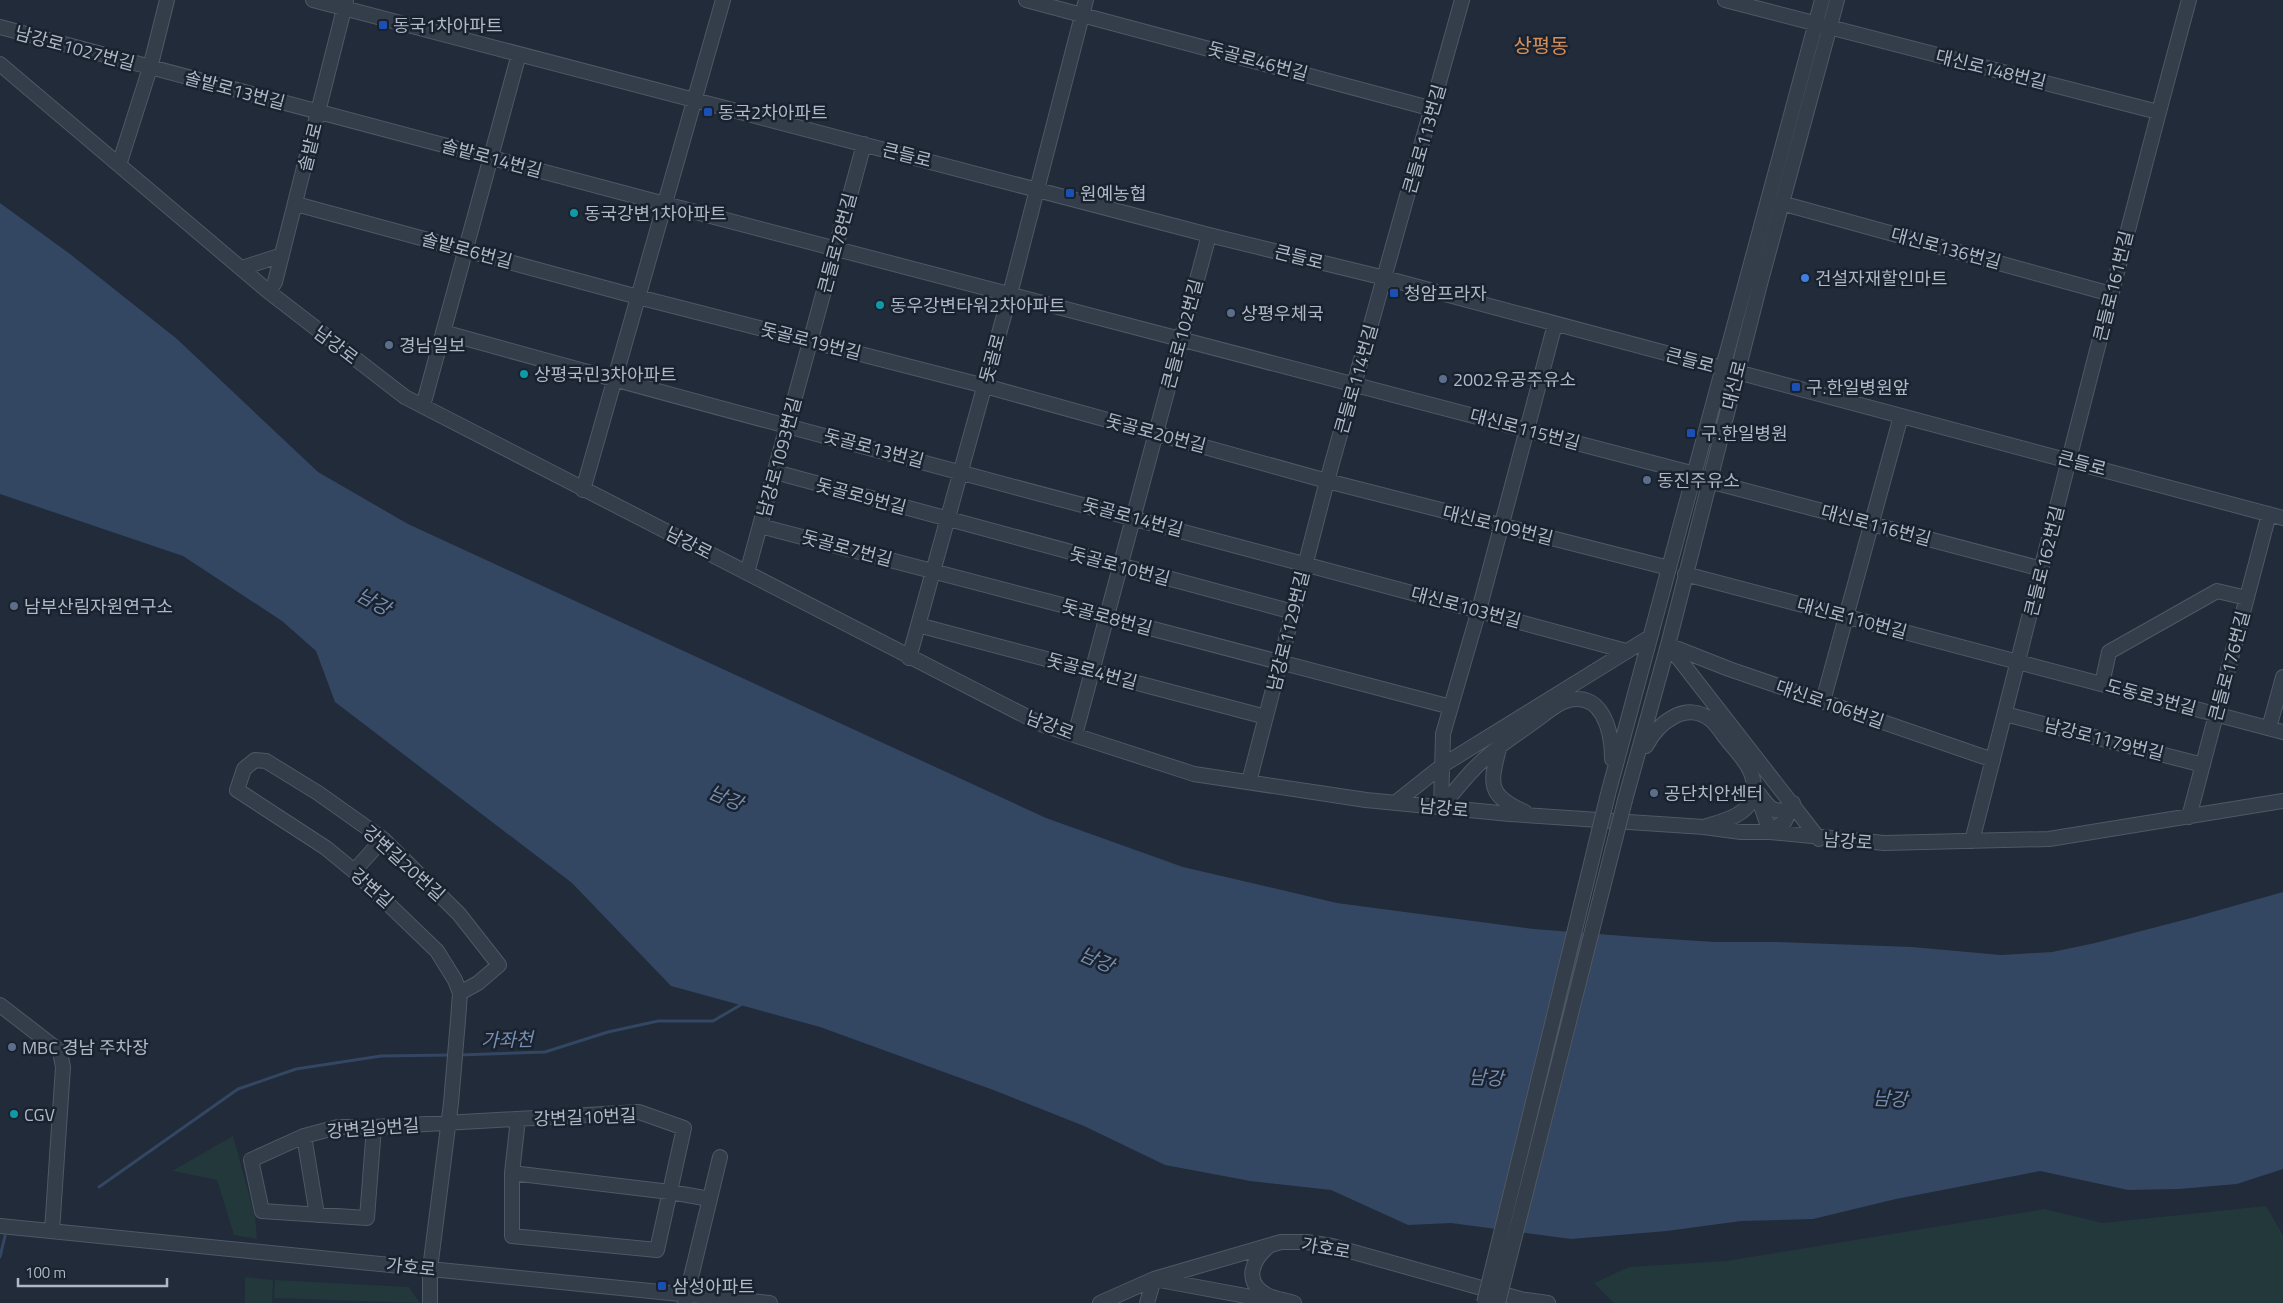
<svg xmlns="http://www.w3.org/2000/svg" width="2283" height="1303" viewBox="0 0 2283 1303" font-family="'Titillium Web','Noto Sans KR',sans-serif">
<rect width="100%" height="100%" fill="#212b3a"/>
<!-- green -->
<path fill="#22383b" d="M233 1136 255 1216 257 1239 234 1235 217 1180 172 1171Z
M2266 1206 2283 1235V1303H1614L1594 1283 1629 1267 1726 1261 2044 1209 2103 1223Z
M245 1277 273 1280 272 1303H245Z
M275 1280 409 1287 420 1303 274 1298Z"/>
<!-- water -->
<path fill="#334662" d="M0 203 70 254 177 339 318 472 408 524 1046 818 1183 867 1337 903 1534 929 1637 937 1715 942H1778L1912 947 2001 955 2052 952 2095 943 2191 918 2283 892V1169L2237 1184 2179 1189 2128 1190 2040 1171 1896 1199 1813 1219 1741 1221 1667 1231 1571 1239 1451 1223 1408 1225 1331 1190 1250 1181 1165 1165 1084 1126 996 1091 820 1027 671 986 572 883 335 702 316 651 282 621 183 556 0 494Z"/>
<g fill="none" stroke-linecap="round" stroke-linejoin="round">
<!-- stream -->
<path stroke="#334662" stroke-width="3" d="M459 1055 545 1052 608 1032 658 1021H713L744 1003
M99 1187 238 1089 296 1069 381 1056 450 1055
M0 1257 5 1236"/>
<!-- minor casing -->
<g stroke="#4f5865" stroke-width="16">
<path id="minor" d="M313 0 1209 235 1385 278 2283 518
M1026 0 1433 109
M1725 0 2158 112
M0 27 665 204 1695 474
M0 64 269 292 405 397 1043 725 1194 774 1366 800 1510 814 1704 827 1741 832H1770L1884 843 2049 839 2283 801
M119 165 150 68 167 0
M1781 203 2111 294
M296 204 638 297 985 386 1327 481 1669 568
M242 268 282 255
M269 292 275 282 346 1
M443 332C836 442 1232 543 1626 651
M423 406 519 54
M775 472 1293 612
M1709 481 2042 569
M583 490 723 0
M760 526 1451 707
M747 573 864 144
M1685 574 2283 732
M918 625 1266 717
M1668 645 1729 669 1993 760
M1669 646 1819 839
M909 658 1010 294 1086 0
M2102 684 2109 652 2217 591 2247 598
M1823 701 1901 416
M2005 714 2203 765
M2269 728 2283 677
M1075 735 1209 235
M1500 745C1490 783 1486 795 1525 812
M1646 746C1658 723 1686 700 1711 720 1718 726 1723 735 1728 741 1742 757 1760 776 1752 799 1745 816 1723 821 1707 826
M1249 782 1327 481 1462 0
M1755 788 1770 832 1785 821 1793 803
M1608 794 1822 0
M1759 794C1770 809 1772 813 1790 809
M1625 800 1668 645 1760 284 1837 0
M1395 803 1443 765 1650 637
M1441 807 1443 734 1479 610 1555 324
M1441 807C1452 795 1462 781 1474 769 1491 751 1511 738 1531 724 1541 717 1552 707 1563 702 1602 687 1612 731 1612 759
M2189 817 2269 514
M1972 841C2044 561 2113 279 2189 0
M354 871 383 839
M0 1005 57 1049 60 1052 63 1067 52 1231
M374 1127 367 1218 262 1211 251 1160 304 1136 338 1127H374L639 1112 684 1128 657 1250 512 1236V1173L518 1119
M304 1136 317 1215
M512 1173 670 1192 710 1199
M0 1226 770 1303
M1269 1246C1253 1259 1242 1282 1267 1295 1275 1299 1285 1300 1294 1303
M1526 1300 1548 1303
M685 1302 720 1157
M430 1303V1269L451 1103 458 1020 460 993 455 980 437 951 354 871 326 848 237 790 244 769 255 760 266 761 318 793 383 839 459 914 499 965 478 983 460 993
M1100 1303 1154 1279 1281 1242H1307L1332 1246 1535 1303
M1147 1303 1154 1279 1284 1303"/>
</g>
<!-- minor -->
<use href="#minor" stroke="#343d4a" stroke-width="14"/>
<!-- minor-bridge casing -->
<g stroke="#4f5865" stroke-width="16" stroke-linecap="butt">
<path id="minor-bridge" d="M1484 1303 1608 794
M1498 1303 1625 800"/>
</g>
<!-- minor-bridge -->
<use href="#minor-bridge" stroke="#343d4a" stroke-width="14"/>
</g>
<!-- markers -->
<g fill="#1a4fb4" stroke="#1a222f" stroke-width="2">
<rect x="378" y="20" width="10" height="10" rx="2.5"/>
<rect x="703" y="107" width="10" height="10" rx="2.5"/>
<rect x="1065" y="188" width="10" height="10" rx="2.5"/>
<rect x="1389" y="288" width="10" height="10" rx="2.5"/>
<rect x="1791" y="382" width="10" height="10" rx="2.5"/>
<rect x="1686" y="428" width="10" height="10" rx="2.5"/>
<rect x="657" y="1281" width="10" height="10" rx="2.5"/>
</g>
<g fill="#0f9aa8" stroke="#1a222f" stroke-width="2">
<circle cx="574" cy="213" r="5"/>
<circle cx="880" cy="305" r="5"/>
<circle cx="524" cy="374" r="5"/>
<circle cx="14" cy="1114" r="5"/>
</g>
<circle fill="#3f7fe0" stroke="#1a222f" stroke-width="2" cx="1805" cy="278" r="5"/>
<g fill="#5c6f8a" stroke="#1a222f" stroke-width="2">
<circle cx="1231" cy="313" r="5"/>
<circle cx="389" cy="345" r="5"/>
<circle cx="1443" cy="379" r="5"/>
<circle cx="1647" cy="480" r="5"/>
<circle cx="14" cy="606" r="5"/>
<circle cx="1654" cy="793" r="5"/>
<circle cx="12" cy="1047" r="5"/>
</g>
<g text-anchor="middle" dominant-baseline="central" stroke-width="5" stroke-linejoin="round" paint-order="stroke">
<!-- poi labels -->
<g font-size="18" fill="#afb8c6" stroke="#1a222f" text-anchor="start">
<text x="393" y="25">동국1차아파트</text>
<text x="718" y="112">동국2차아파트</text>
<text x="1080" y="193">원예농협</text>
<text x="584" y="213">동국강변1차아파트</text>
<text x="1815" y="278">건설자재할인마트</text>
<text x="1404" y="293">청암프라자</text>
<text x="890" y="305">동우강변타워2차아파트</text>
<text x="1241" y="313">상평우체국</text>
<text x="399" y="345">경남일보</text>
<text x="534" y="374">상평국민3차아파트</text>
<text x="1453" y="379">2002유공주유소</text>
<text x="1806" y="387">구.한일병원앞</text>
<text x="1701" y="433">구.한일병원</text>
<text x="1657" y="480">동진주유소</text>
<text x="24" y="606">남부산림자원연구소</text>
<text x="1664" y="793">공단치안센터</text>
<text x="22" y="1047">MBC 경남 주차장</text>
<text x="24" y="1114">CGV</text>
<text x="672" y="1286">삼성아파트</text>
</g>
<!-- street labels -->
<g font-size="18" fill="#afb8c6" stroke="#1a222f">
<text transform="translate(75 48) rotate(15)">남강로1027번길</text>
<text transform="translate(1258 61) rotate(15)">돗골로46번길</text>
<text transform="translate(1991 69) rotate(14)">대신로148번길</text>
<text transform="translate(235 90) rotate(15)">솔밭로13번길</text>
<text transform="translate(1424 139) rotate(-74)">큰들로113번길</text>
<text transform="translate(310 147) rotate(-76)">솔밭로</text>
<text transform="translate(907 155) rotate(14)">큰들로</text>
<text transform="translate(492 158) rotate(15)">솔밭로14번길</text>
<text transform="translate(837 243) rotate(-75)">큰들로78번길</text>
<text transform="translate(1946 248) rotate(15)">대신로136번길</text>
<text transform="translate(467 250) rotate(15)">솔밭로6번길</text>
<text transform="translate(1299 257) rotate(14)">큰들로</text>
<text transform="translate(2113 286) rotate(-76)">큰들로161번길</text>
<text transform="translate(1182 334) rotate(-75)">큰들로102번길</text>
<text transform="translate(811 341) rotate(14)">돗골로19번길</text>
<text transform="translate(336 345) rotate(37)">남강로</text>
<text transform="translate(992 358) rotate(-75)">돗골로</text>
<text transform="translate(1690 360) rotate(15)">큰들로</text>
<text transform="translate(1356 379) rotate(-74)">큰들로114번길</text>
<text transform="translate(1734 385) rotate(-76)">대신로</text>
<text transform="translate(1525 429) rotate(15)">대신로115번길</text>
<text transform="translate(1156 433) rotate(15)">돗골로20번길</text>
<text transform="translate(874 448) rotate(15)">돗골로13번길</text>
<text transform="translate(779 457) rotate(-75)">남강로1093번길</text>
<text transform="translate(2082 463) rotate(15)">큰들로</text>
<text transform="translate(861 496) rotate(15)">돗골로9번길</text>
<text transform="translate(1133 517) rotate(15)">돗골로14번길</text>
<text transform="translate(1498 525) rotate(14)">대신로109번길</text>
<text transform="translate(1876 525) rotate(15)">대신로116번길</text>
<text transform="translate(689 543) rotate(27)">남강로</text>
<text transform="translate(847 548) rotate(15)">돗골로7번길</text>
<text transform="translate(2044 561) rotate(-76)">큰들로162번길</text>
<text transform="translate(1120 566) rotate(15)">돗골로10번길</text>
<text transform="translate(1466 607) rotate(15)">대신로103번길</text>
<text transform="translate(1107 617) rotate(15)">돗골로8번길</text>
<text transform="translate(1852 618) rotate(15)">대신로110번길</text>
<text transform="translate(1288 631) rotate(-76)">남강로1129번길</text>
<text transform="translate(2229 666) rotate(-75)">큰들로176번길</text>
<text transform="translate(1092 671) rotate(15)">돗골로4번길</text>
<text transform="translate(2151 697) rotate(15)">도동로3번길</text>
<text transform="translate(1830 704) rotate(19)">대신로106번길</text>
<text transform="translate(1050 725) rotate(21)">남강로</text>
<text transform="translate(2104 739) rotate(14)">남강로1179번길</text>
<text transform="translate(1444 808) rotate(6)">남강로</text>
<text transform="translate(1848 841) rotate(4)">남강로</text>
<text transform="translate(404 863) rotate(42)">강변길20번길</text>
<text transform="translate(372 888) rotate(42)">강변길</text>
<text transform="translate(585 1117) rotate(-2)">강변길10번길</text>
<text transform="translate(373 1128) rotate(-4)">강변길9번길</text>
<text transform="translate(1326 1248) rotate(10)">가호로</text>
<text transform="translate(411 1267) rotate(6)">가호로</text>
</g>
<!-- water labels -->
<g font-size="19" font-style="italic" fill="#758eb0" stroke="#1a222f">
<text transform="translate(374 601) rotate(29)">남강</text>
<text transform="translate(726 797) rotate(24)">남강</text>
<text transform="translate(1097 959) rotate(24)">남강</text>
<text transform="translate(507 1039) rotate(-1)">가좌천</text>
<text transform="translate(1486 1077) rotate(3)">남강</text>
<text transform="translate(1890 1098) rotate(3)">남강</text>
</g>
<!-- quarter labels -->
<g font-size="20" fill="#d7905a" stroke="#1a222f">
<text x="1541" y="45">상평동</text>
</g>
</g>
<!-- scale -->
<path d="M18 1278v8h149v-8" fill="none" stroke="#afb8c6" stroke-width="2.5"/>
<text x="25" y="1278" font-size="15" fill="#afb8c6" stroke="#1a222f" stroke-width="4" paint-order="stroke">100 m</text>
</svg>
